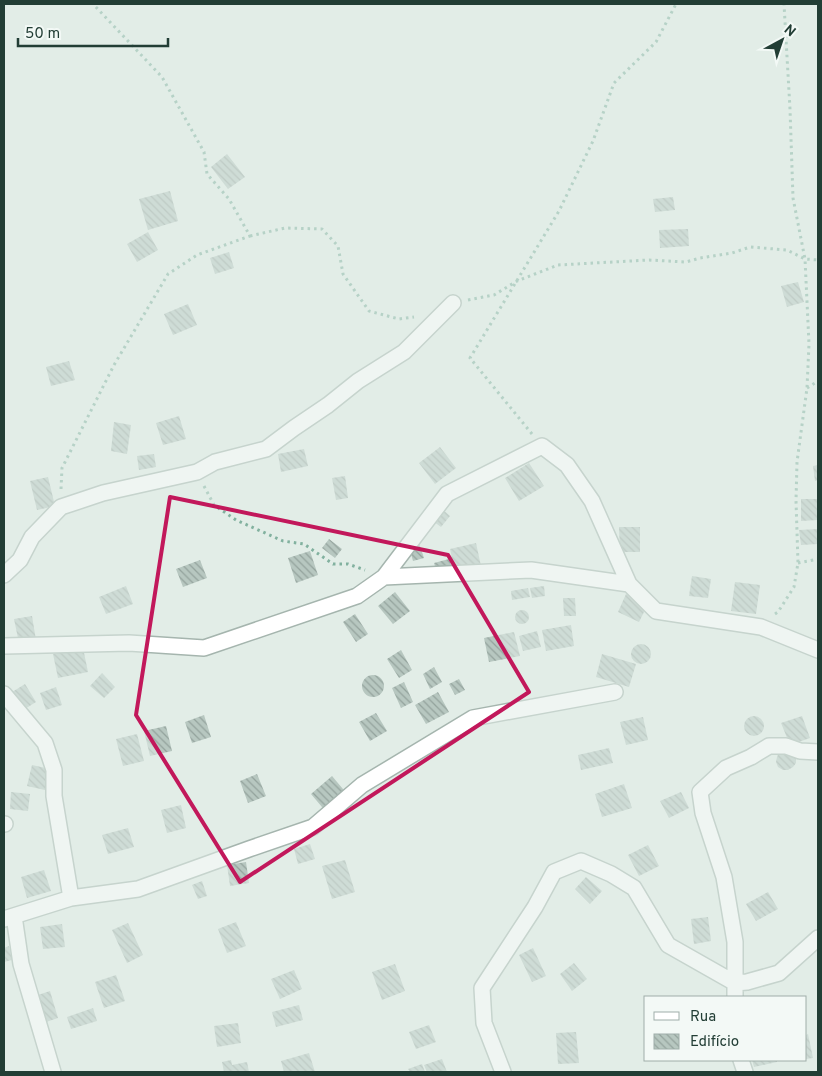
<svg xmlns="http://www.w3.org/2000/svg" width="822" height="1076" viewBox="0 0 822 1076" font-family="Overpass,sans-serif">
<defs>
<pattern id="building-back-hatch" width="6" height="6" patternUnits="userSpaceOnUse" patternTransform="scale(1.25)"><rect width="6" height="6" fill="#b7c7c0"/><path d="M-1 5l2 2M0 0l6 6M5-1l2 2" fill="none" stroke="#94a39d"/></pattern>
</defs>
<rect width="100%" height="100%" fill="#e2ede7"/>
<!-- building -->
<path fill="url(#building-back-hatch)" d="M227 154 245 177 228 189 211 167Z
M170 191 178 221 148 230 139 199Z
M673 197 675 210 655 212 653 199Z
M688 229 689 246 660 248 659 230Z
M148 232 158 250 137 262 127 244Z
M229 252 234 268 215 274 210 258Z
M798 282 804 302 787 307 781 286Z
M188 304 197 325 173 335 164 314Z
M69 361 75 380 51 386 46 367Z
M179 416 186 439 163 445 156 423Z
M114 422 131 425 127 454 111 451Z
M440 447 456 468 435 484 419 463Z
M304 449 308 466 281 472 278 454Z
M154 454 156 467 139 470 137 456Z
M529 463 544 486 519 501 505 478Z
M818 465V480L815 481 813 466Z
M345 476 348 498 336 500 332 478Z
M48 477 55 506 37 510 30 481Z
M801 499H818V520L801 521Z
M440 507 450 516 441 527 430 519Z
M619 527H640V552H620Z
M818 529V544L801 545 799 530Z
M329 539 342 549 335 558 322 548Z
M419 543 424 558 413 561 409 547Z
M476 543 481 566 455 572 450 549Z
M310 551 318 575 296 583 288 558Z
M449 559 452 568 437 573 434 563Z
M200 560 207 578 183 587 176 569Z
M692 576 711 579 708 598 689 596Z
M735 582 760 585 756 614 731 611Z
M126 586 133 604 106 614 99 597Z
M544 586 545 596 532 598 530 588Z
M528 588 530 597 512 600 511 591Z
M395 592 410 611 393 624 378 606Z
M626 594 648 604 639 622 618 612Z
M563 598H575L576 616H564Z
M515 617a7 7 0 1 1 14 0a7 7 0 1 1-14 0Z
M355 614 368 634 356 642 343 622Z
M32 616 36 640 19 643 14 619Z
M571 625 574 646 546 651 542 630Z
M537 631 541 647 523 651 519 636Z
M514 632 520 656 489 662 484 638Z
M631 654a10 10 0 1 1 20 0a10 10 0 1 1-20 0Z
M83 648 88 672 58 678 53 654Z
M401 650 412 670 399 678 387 659Z
M602 654 636 664 629 687 596 677Z
M434 667 442 682 430 689 423 674Z
M102 673 115 687 104 698 90 686Z
M362 686a11 11 0 1 1 22 0a11 11 0 1 1-22 0Z
M459 679 465 690 455 695 449 684Z
M404 682 413 702 401 708 392 688Z
M25 684 36 702 20 712 9 694Z
M56 687 62 705 46 710 40 693Z
M438 692 449 712 426 724 415 705Z
M376 713 387 731 370 741 359 722Z
M204 715 211 737 192 743 185 722Z
M802 716 810 738 790 745 781 723Z
M744 726a10 10 0 1 1 20 0a10 10 0 1 1-20 0Z
M643 717 648 740 626 745 620 722Z
M166 726 172 751 150 756 144 731Z
M137 734 144 761 123 766 116 739Z
M609 748 613 763 581 770 578 755Z
M779 752 794 753 796 758V763L793 767 788 770H783L778 767 776 762 777 757Z
M32 765 50 769 45 790 27 786Z
M257 774 266 796 248 803 240 781Z
M332 776 348 795 327 813 311 794Z
M624 784 632 808 602 817 595 794Z
M11 792 30 794 28 811 10 809Z
M681 792 689 808 669 818 660 801Z
M181 805 186 828 167 833 161 810Z
M128 828 134 847 108 854 102 835Z
M310 844 315 859 298 864 294 849Z
M648 845 659 866 639 876 628 855Z
M345 860 355 892 332 899 322 866Z
M246 862 249 883 230 886 227 865Z
M44 870 51 891 27 898 21 877Z
M586 877 602 891 590 904 575 889Z
M202 881 207 896 198 899 192 885Z
M768 892 778 909 756 921 746 904Z
M708 917 711 941 694 944 691 919Z
M236 922 246 946 227 953 218 929Z
M128 923 143 955 127 963 112 930Z
M62 924 65 947 43 949 40 927Z
M9 946 12 960 4 962V948Z
M533 948 546 976 532 982 519 955Z
M574 963 587 979 572 991 560 974Z
M395 964 405 991 382 1000 372 972Z
M294 970 302 989 280 999 271 979Z
M116 975 125 1001 104 1008 95 982Z
M50 991 58 1018 43 1023 35 996Z
M299 1005 303 1020 276 1027 272 1012Z
M93 1008 97 1021 71 1029 67 1017Z
M238 1023 241 1043 217 1047 214 1026Z
M429 1025 436 1042 416 1049 409 1032Z
M576 1032 579 1063 558 1064 556 1033Z
M808 1034 813 1058 806 1059V1035Z
M309 1053 315 1072H284L281 1061Z
M442 1059 447 1072H427L424 1065Z
M231 1060 232 1065 247 1062 249 1072H224L222 1062Z
M752 1060H777V1062L754 1067Z
M422 1064 425 1072H410L408 1069Z"/>
<g fill="none" stroke-linecap="round" stroke-linejoin="round">
<!-- minor casing -->
<g stroke="#a5b5ae" stroke-width="18">
<path id="minor" d="M4 575 20 560 32 537 61 507 103 493 197 472 215 462 266 449 294 428 328 405 358 381 404 352 453 303
M384 577 531 570 629 584
M4 646 129 643 204 648 357 596 384 577 447 494 542 446 567 465 592 501 629 584 656 611 761 627 818 650
M4 694 45 743 54 770V796L71 898
M4 824H5
M14 916 21 964 53 1072
M4 919 71 898 138 889 249 849 313 827 362 785 473 718 615 692
M735 997V942L724 877 703 813 700 792 726 768 751 757 769 746H786L800 751 818 752
M741 1060 745 1072
M503 1072 484 1023 482 988 535 907 554 872 581 861 611 874 634 888 668 945 735 983 747 982 779 973 818 938"/>
</g>
<!-- path -->
<path stroke="#82b19f" stroke-width="3" stroke-dasharray="2.5 4" stroke-linecap="butt" d="M250 236 285 228 322 229 338 246 343 274 369 311 399 319 414 317
M468 300 494 295 517 281 558 265 649 260 686 262 700 258 732 253 750 247 787 250 805 259 818 260
M807 388 818 381
M532 434 470 358 559 211 593 141 614 83 656 42 676 4
M204 486 214 505 236 520 283 541 304 544 333 564H348L365 570
M61 489 62 468 114 365 168 274 197 255 250 236 229 199 207 174 204 152 162 77 93 4
M798 563 818 559
M775 614 778 612 794 587 798 563 796 501 797 462 807 388 809 344 805 259 793 198 790 109 784 4"/>
<!-- minor -->
<use href="#minor" stroke="#fff" stroke-width="15"/>
</g>
<!-- marked area -->
<path d="M0 0H822V1076H0ZM170 497 448 555 529 692 240 882 136 715Z" fill="#e2ede7" fill-opacity=".55" fill-rule="evenodd"/>
<path fill="none" stroke="#c2185b" stroke-width="4" stroke-linejoin="round" d="M170 497 448 555 529 692 240 882 136 715Z"/>
<!-- border -->
<rect width="822" height="1076" fill="none" stroke="#223e35" stroke-width="10"/>
<!-- legend -->
<rect x="644" y="996" width="162" height="65" fill="#f3f9f6" stroke="#9faea9"/>
<rect x="654" y="1012" width="25" height="8" fill="#ffffff" stroke="#9faea9"/>
<text x="690" y="1021" font-size="15" fill="#223e35">Rua</text>
<rect x="654" y="1034" width="25" height="15" fill="url(#building-back-hatch)" stroke="#9faea9"/>
<text x="690" y="1046" font-size="15" fill="#223e35">Edifício</text>
<!-- north arrow -->
<g transform="translate(782 40) rotate(40)" stroke="#f3f9f6" stroke-width="4" paint-order="stroke">
<path d="M0-4L9 19L0 12L-9 19Z" fill="#223e35"/>
<text y="-8" font-size="14" font-weight="bold" text-anchor="middle" fill="#223e35">N</text>
</g>
<!-- scale -->
<path d="M18 38v8h150v-8" fill="none" stroke="#223e35" stroke-width="2.5"/>
<text x="25" y="38" font-size="15" fill="#223e35" stroke="#f3f9f6" stroke-width="4" paint-order="stroke">50 m</text>
</svg>
